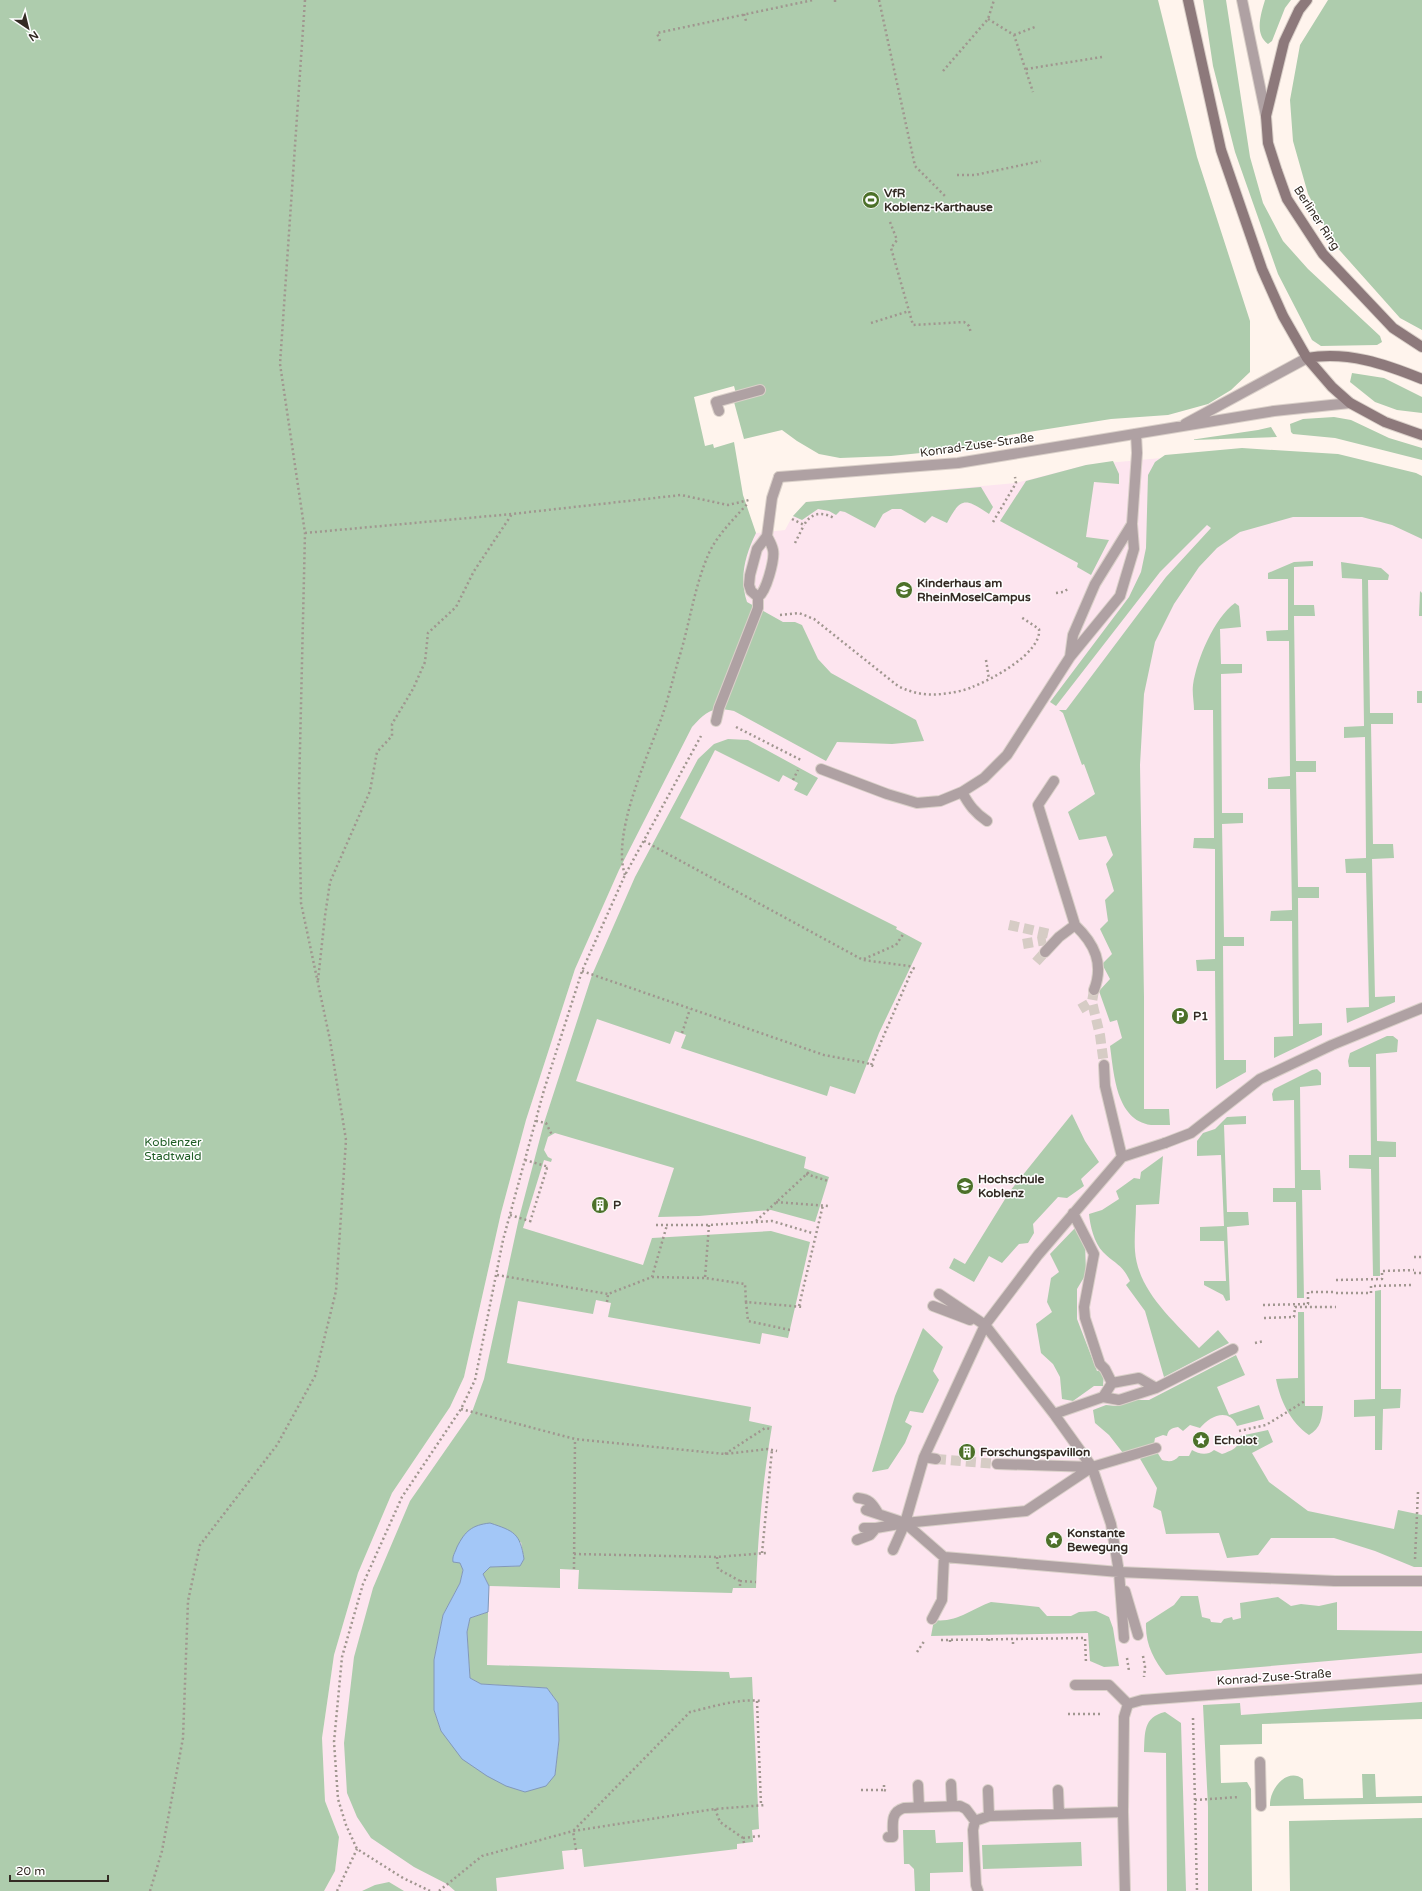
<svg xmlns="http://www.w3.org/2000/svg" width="1422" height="1891" viewBox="0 0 1422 1891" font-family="'Varela Round',sans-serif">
<rect width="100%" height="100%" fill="#fff4ed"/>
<!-- education -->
<path fill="#fde5ef" d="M1183 456 1422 503V1710L1204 1722 1208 1807V1891H324L335 1871 339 1837 325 1801 322 1738 334 1655 358 1573 392 1493 450 1407 464 1377 501 1213 526 1120 575 969 619 870 748 534 785 530 791 519 806 502 1016 483 1086 465Z"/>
<!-- green -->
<path fill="#aeccad" d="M0 0H1158L1197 157 1250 321V372L1231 390 1208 404 1168 415 1111 419 1009 435 970 448 891 456 840 458 819 454 797 441 782 430 744 439 734 402 738 401 734 386 694 397 705 446 713 444 714 448 734 442 743 495 756 533C745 556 739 577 747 602L783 622H795L802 625 818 659 831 673 916 720 924 741 892 744 837 742 826 761 734 711C713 706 706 711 692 727L619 870 575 969 526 1120 501 1213 464 1377 450 1407 392 1493 358 1573 334 1655 322 1738 325 1801 339 1837 335 1871 324 1891H0Z
M1203 0H1226L1250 157 1263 203 1283 241 1308 269 1380 336 1382 342 1377 345 1321 346 1312 340 1278 274 1235 152 1213 66Z
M1265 0H1291L1285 8 1272 41 1268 44C1254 34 1261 14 1265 0Z
M1328 0H1422V330L1400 318 1334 244 1308 194 1293 141 1290 100 1300 45Z
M1352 373 1384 378 1422 397V413L1397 410 1375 402 1350 382Z
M1334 417 1351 420 1389 438 1422 448V460L1335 438 1293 434 1291 432 1290 424 1303 419Z
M1271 427 1277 437 1190 440 1258 430Z
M1242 448 1338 454 1416 473 1422 476V539L1392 525 1362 517H1293L1240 532 1217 548 1199 567 1174 604 1155 642 1144 694 1140 765 1144 997V1109H1169L1170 1125C1164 1125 1157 1125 1151 1125 1116 1120 1114 1074 1110 1046L1122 1038 1117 1020 1110 1022 1099 991 1110 979 1102 964 1112 954 1100 929 1108 921 1105 900 1114 891 1106 864 1113 855 1106 836 1079 840 1068 812 1095 794 1084 764 1082 765 1063 713 1059 710H1066L1166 577 1211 528 1207 525 1160 572 1056 706 1050 702 1129 597 1141 572 1146 548 1148 475 1155 462 1165 455Z
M1113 461 1119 474V484L1094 482 1086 537 1109 540 1091 575 1077 567 1078 563 1000 521 1026 481 1086 465Z
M981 487 993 507 989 514C965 498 961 497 947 523L932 516 925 523 901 509H892L883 514 875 528 845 512 840 511 836 515 829 511 818 509 802 520 793 516 806 502Z
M1313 561V566L1294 567V605H1314L1315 616H1294L1296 761H1316V772H1296L1298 887H1319V898H1298L1299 1024 1322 1023V1035L1274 1058V1037L1293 1036 1292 921H1270L1271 911 1292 910 1290 789H1268V778L1290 776 1289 641H1267L1266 631 1288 630V579H1268V573L1294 562Z
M1341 562 1381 568 1389 575 1388 580H1368L1370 713H1393V724H1371L1373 844H1393L1394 858 1372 859 1375 997 1395 996V1002L1347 1023 1346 1008 1369 1007 1366 873H1346L1345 859 1366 858 1365 737 1344 738V727L1364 726 1362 579 1342 578Z
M1420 591 1422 593V616H1419Z
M1235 603 1239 606 1241 627 1220 629 1221 664H1242V673L1221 674 1222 813H1243V823L1222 824 1224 937H1244V946H1223L1224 1060H1246V1072L1216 1089 1215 971H1197L1196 960 1215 959V849L1193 848 1194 838H1214L1213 710H1194C1194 702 1192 693 1193 685 1197 659 1214 618 1235 603Z
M1417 691H1422V703H1417Z
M728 739 748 740 818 778 807 796 794 790 798 783 783 775 779 782 715 750 680 818 897 927 896 929 922 943 879 1033 855 1094 830 1086 827 1096 681 1048 686 1035 675 1031 670 1044 597 1019 576 1081 806 1157 804 1168 829 1177 815 1222 771 1210 699 1216 658 1217 674 1168 555 1133 548 1137 544 1150 548 1157 552 1159 551 1162 544 1160 523 1228 643 1265 652 1238 771 1231 810 1242 788 1338 762 1333 760 1344 608 1317 611 1303 596 1300 593 1314 518 1301 507 1363 751 1407 749 1421 772 1426C763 1479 758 1533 756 1588H733L732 1593 578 1589 579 1570 560 1569V1588L489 1586 483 1574 490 1567 520 1566 524 1559 521 1542 460 1563 463 1569 460 1583 443 1615 434 1660V1710L441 1731 555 1775 559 1740 558 1703 547 1688 481 1684 470 1678 467 1632 470 1618 488 1612 487 1665 729 1672 730 1678 752 1677 759 1829 752 1830 753 1842 737 1844V1849L584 1867 582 1849 562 1851 564 1869 496 1878 497 1891H455L447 1884 414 1867 371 1838 357 1817 347 1793 344 1743 354 1657 373 1588 410 1501 472 1412 484 1379 519 1218 544 1123 592 975 635 877 698 759 714 744Z
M1387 1036H1393L1398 1040 1397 1052 1376 1054 1377 1141 1396 1142V1157H1379L1380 1276H1373L1371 1169 1349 1168V1155H1371L1370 1067H1349L1348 1061 1350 1053Z
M1317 1069 1321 1073V1085L1300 1087 1301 1170H1320L1321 1190H1302L1304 1298H1297L1296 1202H1273V1188H1295L1294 1100 1273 1101 1272 1094 1274 1089 1312 1070Z
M1072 1114 1085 1141 1099 1162 1081 1179 1084 1186 1067 1198 1058 1197 1033 1224 1034 1233 1028 1243 1019 1244 1002 1263 989 1256 974 1282 949 1268 954 1258 965 1264 1010 1191Z
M1246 1116V1124L1224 1125 1227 1212H1248L1249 1225 1227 1227 1230 1300 1226 1301 1223 1295 1204 1285V1281H1226L1224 1241H1200V1227L1224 1226 1221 1155 1197 1156V1141L1203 1133 1215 1129 1227 1117Z
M1163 1156 1159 1204 1136 1205C1136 1220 1134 1236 1135 1251 1138 1291 1173 1320 1199 1348L1218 1330 1229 1343 1164 1377 1145 1311 1126 1285 1130 1281C1122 1264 1115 1264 1103 1252 1094 1243 1090 1225 1089 1214L1102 1210 1119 1199 1116 1191 1134 1178 1140 1179 1141 1172Z
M1075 1228 1079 1230 1085 1242 1086 1274 1077 1289V1319L1097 1371 1102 1370 1104 1372 1103 1386H1094L1073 1401 1062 1399 1060 1377 1053 1364 1041 1353 1036 1324 1052 1312 1047 1302 1051 1278 1059 1272 1050 1254Z
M1381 1290V1389H1401L1400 1408 1383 1409 1382 1450H1375V1416L1354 1417V1400L1375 1399V1291Z
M1298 1312H1304L1305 1406H1323C1322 1418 1321 1428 1309 1435 1290 1422 1280 1400 1276 1379L1298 1378Z
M923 1328 943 1347 933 1371 939 1380 923 1413 910 1411 905 1422 912 1426 905 1443 888 1469 872 1472 895 1396Z
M1236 1355 1245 1375 1217 1387 1229 1415 1259 1405 1264 1419 1237 1426C1229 1407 1210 1416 1200 1428L1190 1425 1183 1431 1178 1427C1171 1428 1168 1430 1167 1436L1163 1435 1155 1438 1154 1444 1123 1453 1109 1435 1095 1423 1093 1410 1106 1405 1116 1406 1136 1400H1149Z
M1268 1430 1273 1442 1252 1453 1269 1482 1308 1511 1394 1529 1398 1510 1422 1515V1567H1414L1375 1551 1334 1538H1271L1258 1555 1227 1558 1219 1533 1166 1534 1161 1511 1153 1507 1157 1488 1139 1457 1157 1452 1162 1460C1169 1462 1174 1462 1179 1456H1189L1192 1450C1199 1454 1207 1456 1214 1450L1222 1454C1231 1451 1241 1447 1240 1436Z
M1181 1596H1198L1202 1617 1210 1619 1211 1622 1221 1623 1224 1619 1232 1617 1233 1620 1241 1618 1240 1603 1278 1597 1291 1606 1301 1604 1319 1606 1337 1602V1630L1422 1631V1653L1166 1675C1154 1660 1145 1644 1146 1623L1174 1605Z
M991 1602 1039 1607 1047 1616H1071L1079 1612 1096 1611 1109 1617 1113 1628 1119 1666 1104 1667 1090 1661 1088 1633 931 1636 934 1620C956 1623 972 1609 991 1602Z
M1422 1702V1719L1262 1724V1744L1220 1745 1221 1783 1247 1782 1251 1789 1252 1891H1208V1807L1203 1705 1240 1703 1241 1715Z
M1165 1712 1181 1723 1186 1891H1167L1166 1753 1144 1752C1145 1733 1143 1717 1165 1712Z
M1362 1774H1375L1376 1797 1422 1796V1803L1270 1806C1269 1789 1287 1767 1303 1779L1304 1799 1363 1798Z
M1422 1818V1891H1290L1289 1821Z
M903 1830H935L936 1843 963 1842V1872L930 1873V1891H915L914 1869 909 1864H904Z
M1081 1842 1082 1866 983 1869 982 1845Z
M389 1882 404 1891H362L375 1885Z"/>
<!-- water -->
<path fill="#a3c7f7" stroke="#8298b8" d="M490 1523C514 1531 520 1533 524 1559L520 1566 490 1567 483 1574 489 1586 488 1612 470 1618 467 1632 470 1678 481 1684 547 1688 558 1703 559 1740 555 1775 546 1786 525 1792 506 1786 487 1776 462 1759 441 1731 434 1710V1660L443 1615 460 1583 463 1570 460 1563 453 1562C452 1556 455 1553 457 1547 465 1531 472 1525 490 1523Z"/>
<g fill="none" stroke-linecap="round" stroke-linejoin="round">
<!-- street-tunnel -->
<path stroke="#d6ccc5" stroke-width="10" stroke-dasharray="10 5" stroke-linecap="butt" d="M1009 925 1050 934
M1023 944 1046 940
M1036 962 1045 952
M1094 990 1092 1002 1100 1035 1104 1065
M1080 1009 1092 1002
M936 1459 997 1464"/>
<!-- lane casing -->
<g stroke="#dad0c9" stroke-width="12">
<path id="lane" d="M1242 0 1266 116
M719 411 716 402 760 390
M758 597 751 591 749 585 750 575 757 549 767 536 772 498 779 477
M758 597C766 593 775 559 773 550 772 545 769 540 767 536
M1070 657 1073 635 1095 584 1132 524
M716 721 719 708 758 608V597
M821 769 887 794 917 803 940 801 962 792 984 778 1007 755 1070 657 1120 596 1134 549 1132 524 1137 453 1136 434
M962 792C969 805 975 813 987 821
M1165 1143 1191 1133 1260 1079 1332 1045 1422 1008
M1335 1581H1422
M1075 1685H1109L1128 1704
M1128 1704 1142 1700 1422 1679
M1260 1762 1261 1806
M951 1784 952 1806
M918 1785 919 1807
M988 1790 989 1816
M1058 1790 1059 1814
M888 1837H893C893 1824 890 1812 904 1808L960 1806 966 1809 975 1821
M978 1891 976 1885 973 1830 975 1821 989 1816 1123 1812
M1125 1891 1123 1812 1124 1717 1128 1704"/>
</g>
<!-- street casing -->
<g stroke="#dad0c9" stroke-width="12">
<path id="street" d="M1185 424 1307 358
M779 477 958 463 1274 411 1350 403
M1054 781 1038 805 1075 925C1095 944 1104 964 1094 990
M1045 952 1059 937 1075 925
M1104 1065 1105 1086 1122 1157
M1073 1213 1094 1254 1084 1307 1085 1318 1100 1364 1105 1369 1112 1383
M939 1294 985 1325 1054 1414 1092 1467 1111 1524 1119 1572 1124 1638
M933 1306 970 1320
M1103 1397 1112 1383 1139 1378 1156 1388
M1054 1414 1103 1397 1119 1400 1156 1388 1233 1349
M924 1457 936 1459
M997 1464 1092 1467 1156 1448
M858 1498C869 1499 872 1503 878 1513
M866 1510 905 1523 944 1557 1119 1572 1335 1581
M864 1528H876L905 1523 1026 1511 1092 1467
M857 1540 870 1535 876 1528
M893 1550 905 1523 924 1457 985 1325 1038 1255 1122 1157 1165 1143
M1125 1591 1138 1635
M932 1619 942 1600 944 1557"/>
</g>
<!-- secondary casing -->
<g stroke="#dad0c9" stroke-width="12">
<path id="secondary" d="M1188 0 1221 150 1262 269 1283 316 1307 358 1332 387 1350 403 1385 422 1422 435
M1307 0 1299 10 1284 42 1266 116 1268 143 1277 171 1287 199 1323 254 1393 328 1422 347
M1307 358C1348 351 1385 364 1422 379"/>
</g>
<!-- path -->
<path stroke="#a0968f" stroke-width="2.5" stroke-dasharray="2 3" stroke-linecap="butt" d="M835 0V2
M879 0 915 166 946 197
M744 14 746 21
M988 19 1014 35 1033 92
M1014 35 1035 27
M660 41 657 33 813 0
M1026 69 1102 57
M943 71 988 19 994 0
M957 175H975L1041 161
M890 222 897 240 891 248 913 325 964 322 969 326 971 333
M871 323 909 311
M792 519 804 525C811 513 821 511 834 518
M993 522 1016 483 1015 477
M305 533 512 514 681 495 728 505 749 500
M795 543 804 525
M1056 593 1063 592 1068 589
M780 615 799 613 814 619 898 686C912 693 926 696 942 694 951 693 964 691 972 687 991 680 1042 653 1039 629L1021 617
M986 660 989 679
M736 727 801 760
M793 780 798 770
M644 841 863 960 909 966 917 970
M625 875C612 836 644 765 658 727 667 705 672 681 679 658 690 623 694 587 709 553 718 534 734 519 748 503
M864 959 896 945 904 933
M582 971 824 1055 867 1063 875 1067
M318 980 325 916 330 882 370 791 377 752 392 736V724L413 689 425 662 428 633 456 607 474 571 512 514
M682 1033 690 1009
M871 1065 913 968
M536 1121 546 1123 552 1135
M525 1160 549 1167
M806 1174 828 1181
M776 1202 828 1206
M510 1215 533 1222
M756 1221 811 1170
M530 1222 547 1168 550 1169
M656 1225H709L772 1221 812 1233
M709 1225 705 1278 745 1284 746 1302 803 1307
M1414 1257H1422
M1414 1273H1422
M497 1275 608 1294
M652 1277 705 1278
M1336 1280 1382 1279V1271L1414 1270
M1336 1293H1371V1286L1414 1285
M607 1302 608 1294 652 1277 667 1225
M746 1302 748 1321 790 1330
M1263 1305 1308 1304V1292H1336
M799 1306 823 1205
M1264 1318 1294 1317 1295 1307H1336
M1255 1343 1264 1341
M461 1409 575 1439 725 1454 768 1449 777 1451
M1239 1431 1266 1425 1305 1401
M725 1454 765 1428 771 1429
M762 1553 772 1450
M574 1554 717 1557 766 1553
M717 1557 718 1569 740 1581V1588
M1415 1559 1418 1492
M574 1569 575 1439
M740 1581 756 1582
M989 1639V1644
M941 1640 1085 1638 1086 1663
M950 1640V1645
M1013 1644V1639
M917 1652 925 1640
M1143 1656 1145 1667 1144 1677
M1127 1658 1129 1671
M757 1701 761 1805
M1068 1714H1103
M1193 1718 1197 1891
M884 1785V1790L887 1791
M861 1790H884
M1195 1800 1239 1797
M715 1809 720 1822 743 1838 744 1843
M743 1838 760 1836
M576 1850 573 1831 690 1712C711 1707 740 1698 761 1701
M150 1891 162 1851 183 1738 188 1601 200 1545 277 1445 315 1376 336 1291 346 1140 330 1040 301 903 299 791 305 533 280 364 305 0
M337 1891 357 1849
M430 1891 403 1878 357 1849 346 1825 338 1799 334 1742 342 1657 363 1584 402 1497 461 1409 475 1380 503 1240 544 1090 582 971 625 875 701 736
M439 1891 482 1856 573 1831 715 1809 765 1805"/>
<!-- lane -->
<use href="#lane" stroke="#afa1a3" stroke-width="10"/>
<!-- street -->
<use href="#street" stroke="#afa1a3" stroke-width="10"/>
<!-- secondary -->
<use href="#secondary" stroke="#8d797b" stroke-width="10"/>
</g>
<!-- icons -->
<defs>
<g id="stadium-disc" transform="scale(0.9)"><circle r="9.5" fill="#4c7029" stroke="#fff"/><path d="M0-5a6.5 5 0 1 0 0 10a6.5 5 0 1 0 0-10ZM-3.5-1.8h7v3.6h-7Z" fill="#fff"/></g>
<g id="school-disc" transform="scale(0.9)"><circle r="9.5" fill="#4c7029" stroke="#fff"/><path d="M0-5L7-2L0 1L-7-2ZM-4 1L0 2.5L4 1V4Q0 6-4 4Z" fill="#fff"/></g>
<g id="parking-disc" transform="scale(0.9)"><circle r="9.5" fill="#4c7029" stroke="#fff"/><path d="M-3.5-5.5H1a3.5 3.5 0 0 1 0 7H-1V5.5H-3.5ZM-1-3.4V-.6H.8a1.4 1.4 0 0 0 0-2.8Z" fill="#fff"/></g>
<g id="university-disc" transform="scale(0.9)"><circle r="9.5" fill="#4c7029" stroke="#fff"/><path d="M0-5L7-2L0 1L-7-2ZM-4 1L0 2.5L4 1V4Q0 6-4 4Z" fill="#fff"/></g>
<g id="building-disc" transform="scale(0.9)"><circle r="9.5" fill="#4c7029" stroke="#fff"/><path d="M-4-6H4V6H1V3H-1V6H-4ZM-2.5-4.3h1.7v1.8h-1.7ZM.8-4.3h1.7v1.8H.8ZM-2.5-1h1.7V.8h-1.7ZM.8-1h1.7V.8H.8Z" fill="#fff"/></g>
<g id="sight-disc" transform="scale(0.9)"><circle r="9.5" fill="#4c7029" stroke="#fff"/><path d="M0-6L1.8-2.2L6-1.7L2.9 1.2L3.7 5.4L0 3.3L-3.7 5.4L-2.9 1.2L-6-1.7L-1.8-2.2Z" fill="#fff"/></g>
</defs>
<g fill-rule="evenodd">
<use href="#stadium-disc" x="871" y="200"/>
<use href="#school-disc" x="904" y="590"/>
<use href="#parking-disc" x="1180" y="1016"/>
<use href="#university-disc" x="965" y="1186"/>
<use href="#building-disc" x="600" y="1205"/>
<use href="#sight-disc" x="1201" y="1440"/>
<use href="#building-disc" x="967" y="1452"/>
<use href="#sight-disc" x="1054" y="1540"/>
</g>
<g text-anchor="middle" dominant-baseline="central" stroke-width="3" stroke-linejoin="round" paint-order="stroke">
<!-- poi labels -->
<g font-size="12" font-weight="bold" fill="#342b24" stroke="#fff" text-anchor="start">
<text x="884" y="193">VfR<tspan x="884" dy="14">Koblenz-Karthause</tspan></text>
<text x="917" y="583">Kinderhaus am<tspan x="917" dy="14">RheinMoselCampus</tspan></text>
<text x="1193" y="1016">P1</text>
<text x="978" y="1179">Hochschule<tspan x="978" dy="14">Koblenz</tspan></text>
<text x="613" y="1205">P</text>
<text x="1214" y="1440">Echolot</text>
<text x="980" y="1452">Forschungspavillon</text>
<text x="1067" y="1533">Konstante<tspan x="1067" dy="14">Bewegung</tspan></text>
</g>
<!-- street labels -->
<g font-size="12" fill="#342b24" stroke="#fff">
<text transform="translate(1317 218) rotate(57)">Berliner Ring</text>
<text transform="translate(977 445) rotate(-8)">Konrad-Zuse-Straße</text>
<text transform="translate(1274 1677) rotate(-4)">Konrad-Zuse-Straße</text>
</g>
<!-- park labels -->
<g font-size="12" fill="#1f5d25" stroke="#fff">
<text x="173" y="1142">Koblenzer<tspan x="173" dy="14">Stadtwald</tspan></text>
</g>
</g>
<!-- north arrow -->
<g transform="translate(28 28) rotate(145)" stroke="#ffffff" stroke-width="3" paint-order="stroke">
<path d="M0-3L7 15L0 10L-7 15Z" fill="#342b24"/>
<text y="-6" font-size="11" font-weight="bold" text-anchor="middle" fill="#342b24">N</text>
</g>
<!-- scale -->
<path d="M10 1875v6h98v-6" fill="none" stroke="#342b24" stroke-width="2"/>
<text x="16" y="1875" font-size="12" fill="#342b24" stroke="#ffffff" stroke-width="3" paint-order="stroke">20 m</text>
</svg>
